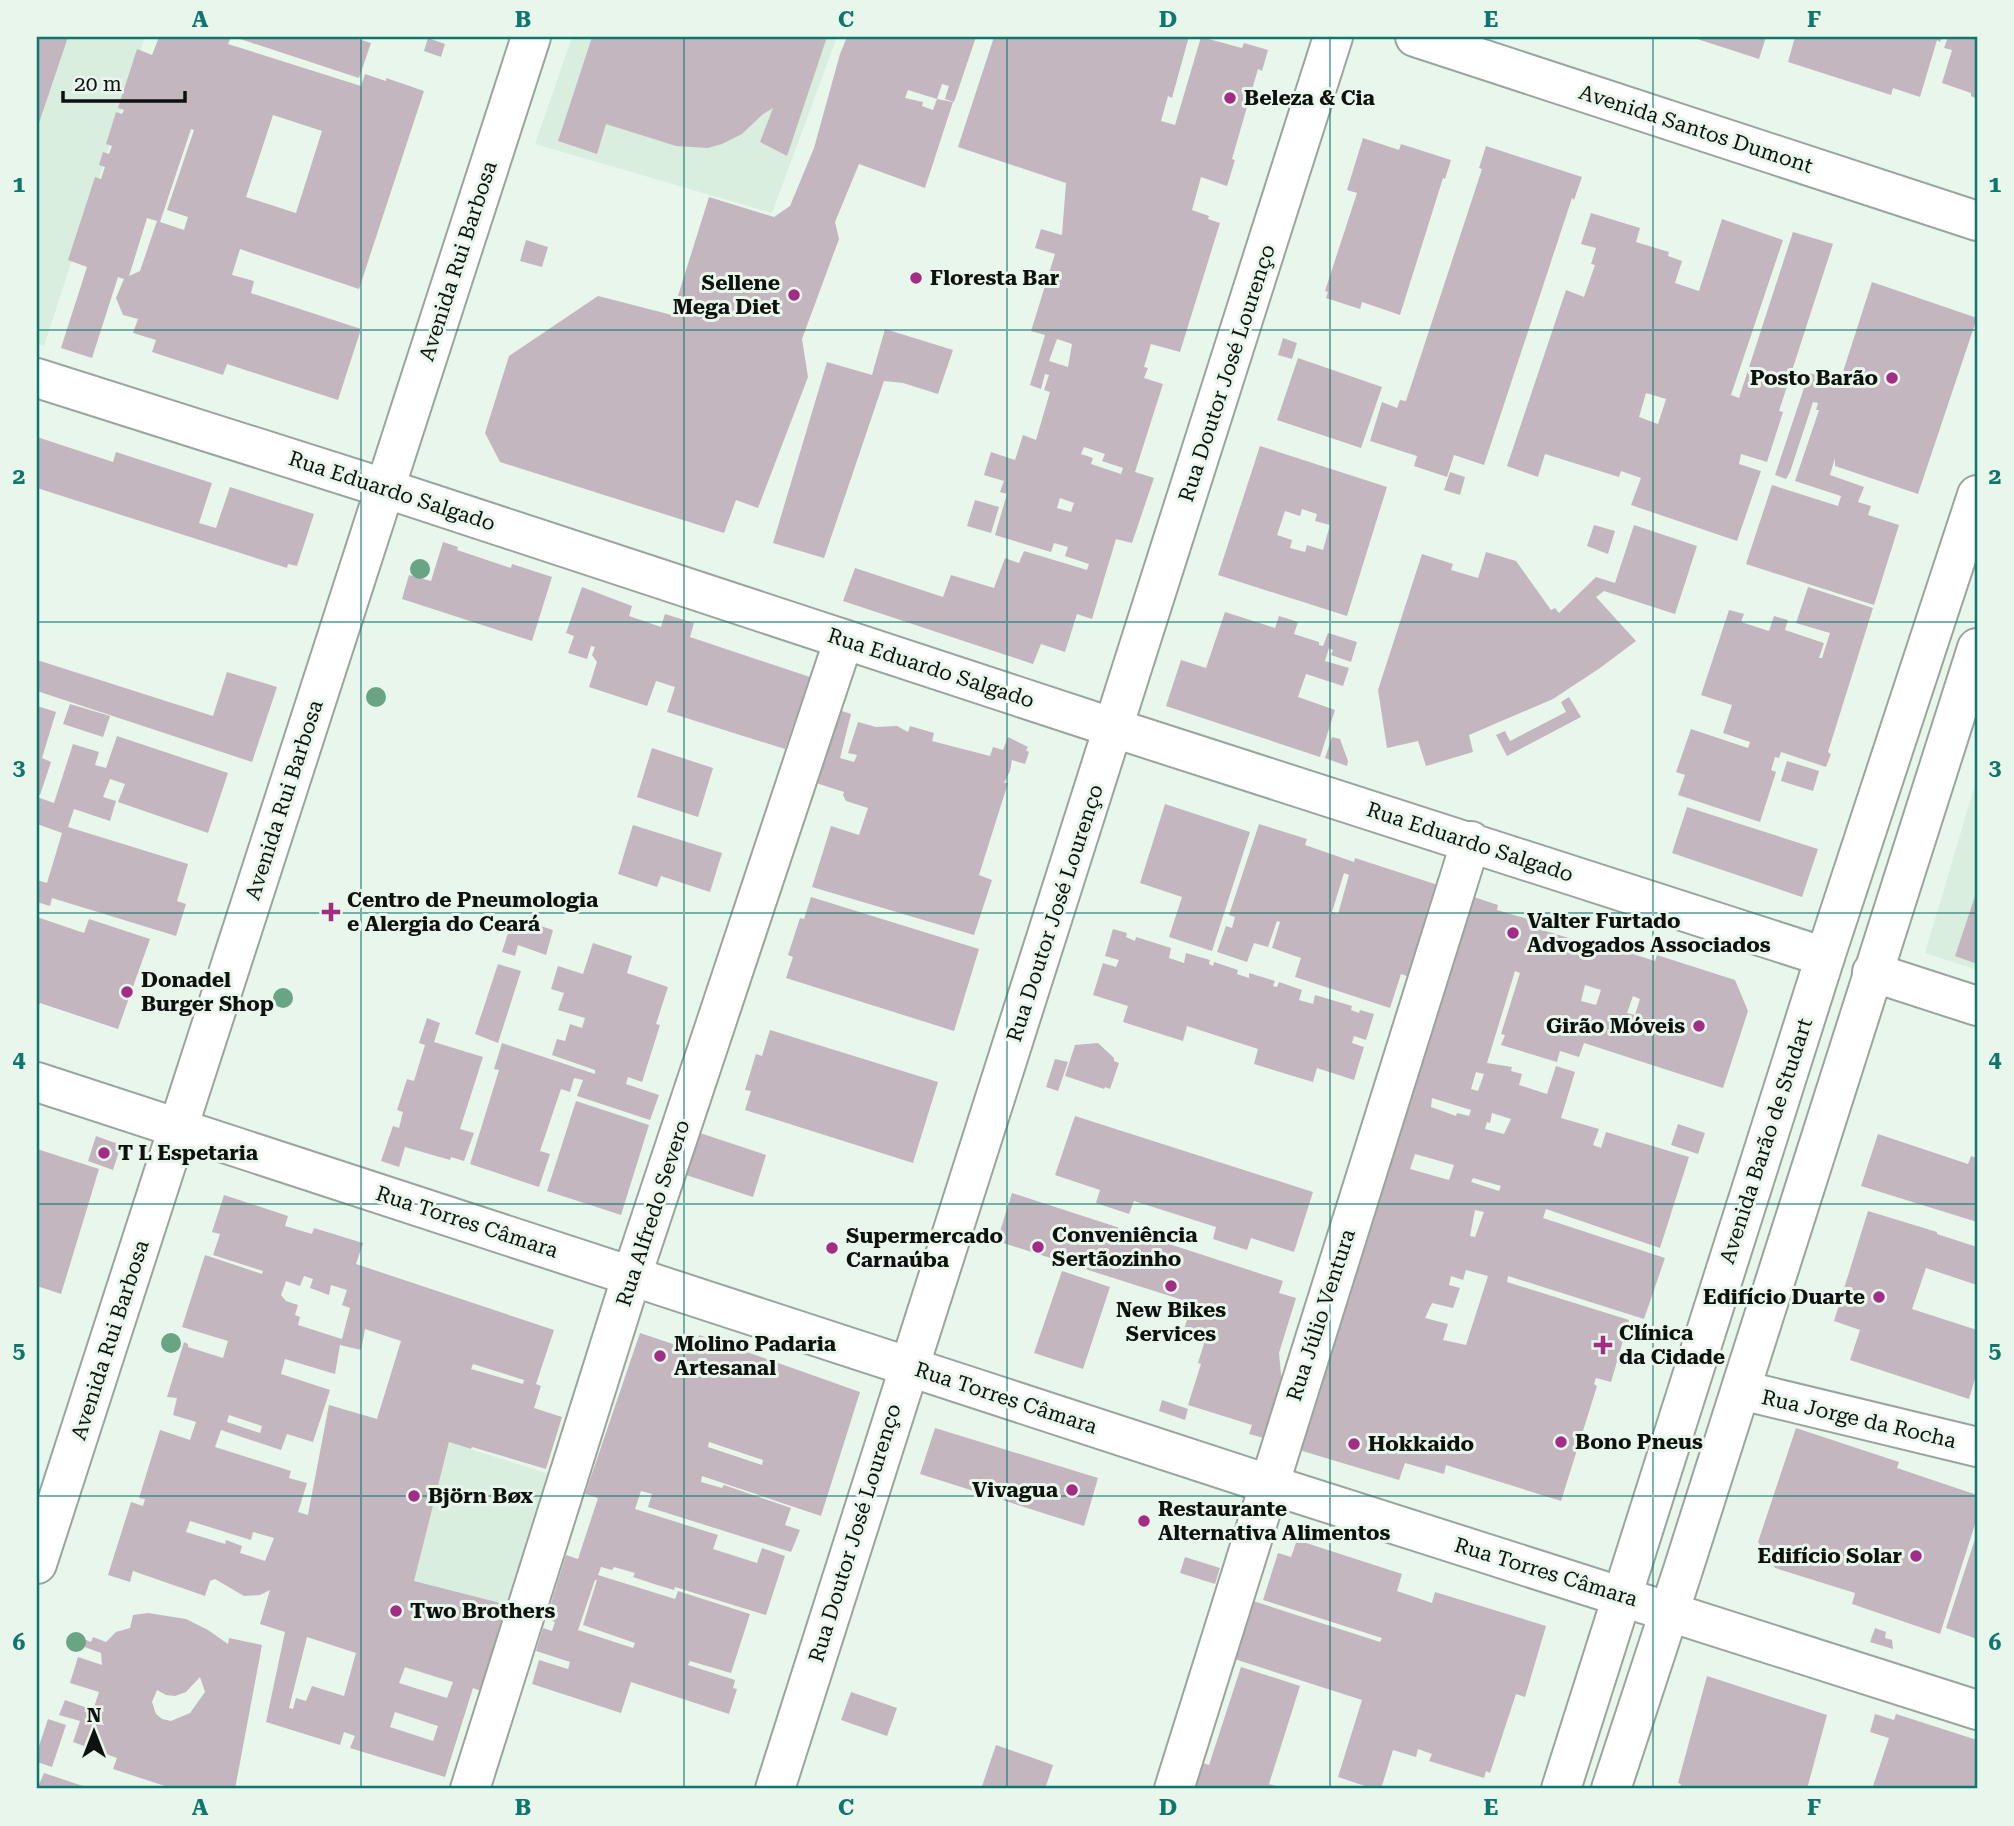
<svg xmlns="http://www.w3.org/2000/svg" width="2014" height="1826" viewBox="0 0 2014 1826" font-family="'Roboto Serif',serif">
<rect width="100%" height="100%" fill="#e9f6ec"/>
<!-- built -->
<path fill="#daeedf" d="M37 37H145L44 346 37 344Z
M572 37H837L772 213 535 144Z
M1977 778V970L1925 953Z
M329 1405 550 1474 481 1691 356 1653 296 1575Z"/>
<!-- building -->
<path fill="#c4b6bf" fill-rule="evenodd" d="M37 37H68L37 129Z
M159 37H231L228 44 361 86 365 74 386 81V78L424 91 359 289 240 249 232 275 254 281 251 293 361 329 338 400 227 364 223 375 152 352 156 340 133 333 138 319 123 315 116 298 124 279 118 277 92 358 61 348 87 267 68 260 95 177 101 179 105 167 99 165 103 152 109 154 112 146 106 144 116 112 122 114 124 110 118 108 137 49 152 55ZM273 115 322 131 296 213 246 197ZM191 129 194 130 167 210 188 217 184 230 160 222ZM147 218 157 221 140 271 129 276Z
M234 37H352L371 43 359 78Z
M592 37H827L787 156 760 142 773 108 763 114 742 134 722 144 708 148 676 146 606 124 597 154 558 141Z
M847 37H976L954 102 945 99 949 86 942 84 937 99 908 90 905 98 923 102 922 106 933 110 937 99 953 102 925 188 859 164 835 222 839 239 802 339 808 377 758 508 736 500 724 533 500 462 485 433 509 356 598 296 672 315 709 197 774 217 790 206 814 148 840 54Z
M994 37H1187L1188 40 1172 98 1168 96 1161 121 1175 125 1201 37 1242 48 1244 43 1268 50 1262 71 1258 69 1232 159 1235 160 1227 186 1201 177 1192 210 1209 216 1208 219 1220 223 1180 352 1151 344 1144 367 1148 368 1144 378 1163 384 1135 472 1154 478 1132 543 1116 539 1092 619 1077 614 1065 652 1041 644 1033 664 843 601 855 568 943 597 951 575 994 588 1005 558 1019 563 1024 551 1087 570 1089 564 1065 556 1068 547 1054 543 1051 552 995 535 1007 494 1000 492 1004 481 984 475 991 452 1015 460 1023 435 1036 440 1050 392 1044 390 1049 375 1045 374 1041 389 1030 385 1045 335 1031 331 1055 254 1035 248 1041 229 1062 235 1066 183 958 147ZM1057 339 1072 344 1068 367 1049 361ZM1084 447 1105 454 1102 461 1123 468 1121 474 1091 464 1093 458 1081 454ZM1060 498 1074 503 1071 512 1057 508Z
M1691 37H1766L1759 59Z
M1795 37H1942L1940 42 1937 40 1920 97 1893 88 1891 95 1788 62Z
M1948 37H1977V99L1971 96V93L1942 83 1952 50 1944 48Z
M428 38 445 44 441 57 424 51Z
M1363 138 1399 150 1401 144 1451 160 1445 179 1443 178 1400 315 1362 302 1360 309 1326 298 1328 292 1325 291 1357 193 1347 190Z
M1486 146 1582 177 1574 200 1572 198 1484 465 1454 455 1447 477 1414 466 1417 456 1370 441 1382 402 1397 408 1400 400 1406 401 1482 169 1479 168Z
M1591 213 1640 228 1636 242 1669 252 1668 256 1682 261 1675 283 1699 291 1722 219 1783 240 1731 395 1739 398 1793 232 1833 244 1779 411 1783 412 1767 462 1741 454 1739 464 1761 471 1737 541 1631 505 1641 478 1621 471 1619 477 1545 454 1538 477 1507 466 1566 290 1584 297 1595 265 1591 264 1596 248 1581 244ZM1646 393 1666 399 1658 424 1639 417Z
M526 240 548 247 542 267 520 261Z
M1872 282 1977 318 1918 494 1835 466V458L1830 475 1864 487 1858 502 1871 506 1868 515 1899 525 1874 605 1746 564 1772 485 1838 506 1841 496 1795 481 1819 410H1816L1818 403 1813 402 1790 472 1786 479 1775 475 1809 373 1840 381Z
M885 329 953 350 938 394 903 383 884 381 824 558 773 543 827 362 872 375Z
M1283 338 1297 343 1292 359 1278 355Z
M1298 358 1382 387 1361 448 1277 420Z
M37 437 113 462 116 452 212 483 199 523 216 528 230 487 314 514 297 566 288 564 287 568 37 488Z
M1260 446 1387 487 1347 616 1218 575ZM1302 509 1317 514 1315 521 1330 525 1323 550 1307 545 1305 552 1290 548 1292 540 1277 535 1285 511 1300 516Z
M1450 472 1465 477 1460 495 1444 490Z
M975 500 999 507 991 533 967 526Z
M1594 525 1615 531 1608 554 1587 546Z
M1634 525 1697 546 1675 614 1604 591 1596 597 1636 641 1600 668 1553 699 1469 735 1473 752 1426 766 1418 741 1387 748 1378 690 1422 554 1453 564 1451 570 1478 578 1486 552 1516 561 1551 610 1555 608 1559 613 1596 577 1615 583Z
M443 542 458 547 457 550 511 568 512 564 552 577 532 641 402 599 409 575 431 581Z
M582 587 632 606 629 616 661 627 665 614 694 623 690 637 810 677 785 749 667 712 675 687 656 681 647 706 589 687 597 662 592 655 595 647 591 646 587 659 568 653 574 636 566 633Z
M1808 587 1873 608 1828 752 1831 754 1826 767 1781 752 1779 758 1775 757 1771 770 1776 772 1760 822 1678 795 1685 775 1676 772 1691 729 1748 748 1750 742 1723 733 1732 705 1701 695 1729 610 1744 614 1741 622 1769 631 1774 616 1788 620 1785 630 1824 643 1819 658H1822L1830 633 1796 623Z
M1225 612 1275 628 1279 616 1298 622 1294 634 1319 642V645L1323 646 1328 633 1357 642 1351 662 1331 655 1333 650 1329 648 1325 661 1349 668 1343 686 1306 674 1298 697 1335 710 1320 757 1166 706 1181 660 1206 668Z
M37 660 213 716 227 672 277 687 252 762 37 691Z
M1569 697 1581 717 1507 756 1496 735 1505 731 1510 741 1566 712 1561 702Z
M70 704 110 716 103 737 63 724Z
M37 706 56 712 42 758 51 762 40 795 37 794Z
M836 709 851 714 840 758 854 762 857 755 848 753 858 722 876 727 897 726 908 732 910 726 934 733 932 741 990 756 993 747 1003 750 1008 737 1028 747 1026 750 1029 752 1025 764 1012 760 1010 771 1004 783H1008L979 875 992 880 974 935 812 887 831 826 859 835 868 808 846 801 843 795 844 792 813 782Z
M117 736 228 773 208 833 118 802 125 784 110 779 103 797 116 801 110 821 74 809 68 827 188 864 177 901 186 904 176 936 52 898 50 906 37 902V880L47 883 62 833 37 824V797L54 803 73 744 99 752 95 765 106 768Z
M1332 737 1340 739 1348 761 1347 766 1325 758Z
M652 748 713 768 698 817 637 797Z
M1787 761 1819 771 1813 791 1781 781Z
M1165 804 1250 832 1212 951 1169 937 1182 897 1140 883Z
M1687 807 1818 849 1802 897 1672 853Z
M1259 824 1307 839 1305 845 1354 862 1355 858 1441 886 1412 978 1401 974 1390 1008 1295 977 1301 958 1272 948 1280 922 1277 921 1268 947 1254 943 1247 962 1217 952 1226 926 1232 928 1235 917 1229 915ZM1344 873 1349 875 1338 914 1332 912Z
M633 825 722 853 710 892 661 876 657 887 618 874Z
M1977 890V964L1955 956Z
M811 897 979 949 954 1031 786 978 793 957 788 955 800 918 804 919Z
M1474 897 1498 905 1497 910 1531 920 1529 926 1612 951 1614 948 1655 961 1657 955 1735 980 1748 1011 1723 1088 1584 1043 1579 1057 1560 1051 1557 1062 1501 1045 1505 1035 1501 1034 1520 973 1515 971 1487 1063 1512 1067 1511 1071 1522 1074 1519 1085 1547 1094 1556 1066 1575 1072 1561 1118 1599 1129 1593 1145 1601 1148 1606 1132 1689 1157 1660 1248 1546 1209 1543 1218 1665 1258 1644 1319 1508 1276 1507 1282 1629 1320 1611 1382 1596 1378 1594 1384 1597 1386 1561 1501 1446 1465 1444 1474 1405 1463 1399 1480 1299 1450ZM1585 985 1601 990 1596 1005 1581 1001ZM1633 996 1640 999 1635 1015 1627 1013ZM1476 1072 1484 1074 1478 1091 1471 1089ZM1432 1098 1471 1110 1469 1116 1457 1113 1456 1116 1431 1107ZM1492 1113 1511 1119 1504 1134 1485 1129 1487 1122 1490 1123ZM1415 1154 1454 1165 1449 1180 1410 1169ZM1473 1178 1501 1186 1499 1191 1471 1182ZM1475 1210 1484 1212 1475 1237 1470 1236ZM1466 1270 1488 1276 1466 1345 1443 1340 1448 1324 1425 1318 1432 1303 1453 1308 1460 1288 1449 1285 1451 1276 1463 1280Z
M37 917 84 933 89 919 150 939 118 1029 40 1003 37 1010Z
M513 917 553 930 546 955 518 945 515 956 502 952Z
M1113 929 1127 933 1126 937 1135 941 1136 937 1171 948 1169 958 1184 963 1186 953 1210 960 1209 964 1213 966 1214 962 1238 970 1237 974 1249 978V973L1275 981 1273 986 1277 987 1279 982 1302 990 1299 1000 1313 1004 1315 995 1352 1006 1351 1010 1359 1013 1360 1010 1374 1014 1366 1040 1354 1036 1352 1043 1364 1047 1354 1080 1317 1068 1313 1082 1254 1064 1258 1049 1187 1026 1183 1041 1123 1022 1128 1006 1093 995 1103 963 1116 967 1119 960 1105 956Z
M593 943 632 956 627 973 668 987 656 1024 660 1025 642 1082 628 1077 626 1084 659 1095 650 1120 577 1096 583 1080 574 1078 570 1092 561 1089 540 1151 550 1154 539 1187 470 1164 499 1070 494 1069 502 1043 595 1074V1070L552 1055 557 1039 565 1041 570 1024 582 1028 585 1018 558 1010 564 993 551 989 558 966 583 974Z
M498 964 521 971 498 1043 475 1034Z
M427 1018 440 1023 434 1042 483 1057 460 1129 474 1133 464 1161 451 1157 450 1160 405 1147 399 1167 381 1161 393 1126 399 1128 403 1112 397 1110 407 1079 414 1081 425 1045 419 1043Z
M770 1030 938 1082 913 1163 745 1110 751 1091 745 1090 756 1054 762 1056Z
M1098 1043 1114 1058V1061L1119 1063 1110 1089 1105 1087 1104 1089 1065 1076 1075 1045Z
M1055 1059 1068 1062 1058 1091 1046 1087Z
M576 1101 649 1125 621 1215 547 1191Z
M1075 1116 1313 1192 1294 1252 1251 1238 1247 1250 1213 1239 1216 1227 1134 1201 1129 1214 1096 1203 1100 1190 1055 1175Z
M1678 1124 1705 1133 1698 1154 1671 1145Z
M700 1133 766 1155 753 1197 686 1175Z
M1878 1134 1968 1164 1971 1156 1977 1158V1222L1861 1186Z
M96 1136 121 1145 113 1170 88 1161Z
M37 1149 99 1169 61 1294 37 1286Z
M1012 1193 1283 1281 1279 1293 1296 1298 1279 1353 1282 1384 1264 1438 1249 1434 1252 1425 1188 1405 1201 1364 1198 1363 1206 1337 1184 1330 1192 1303 997 1241Z
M224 1195 288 1216 285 1226 312 1234 314 1228 363 1243 356 1264 554 1330 536 1384 541 1386 534 1408 562 1417 546 1469 472 1447 471 1449 449 1442 414 1581 508 1605 481 1691 473 1688 445 1777 350 1748 355 1736 344 1732 340 1745 266 1722 285 1632 260 1624 270 1590 260 1595 244 1596 215 1579 210 1581 205 1596 133 1571 130 1582 108 1575 131 1502 143 1506 145 1499 139 1498 160 1430 190 1440 196 1422 173 1415 177 1398 167 1397 184 1342 188 1344V1347L223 1358 228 1341 182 1327 205 1255 262 1274 263 1271 213 1255 220 1234 212 1232ZM304 1276 313 1279 310 1288 329 1295 331 1285 347 1290 342 1305 350 1308 342 1339 298 1325 300 1317 295 1315 298 1305 286 1301 281 1295 286 1281 300 1286ZM365 1329 401 1341 377 1419 329 1405 308 1515 298 1512 307 1483 289 1478 291 1471 215 1447 221 1430 281 1450 287 1434 313 1442 330 1390 281 1374 285 1359 335 1374 340 1345 361 1350ZM473 1364 524 1380 523 1384 471 1369ZM229 1415 262 1426 260 1433 227 1422ZM190 1521 251 1540 253 1532 274 1538 265 1561 240 1553 242 1546 226 1540 225 1544 186 1532ZM307 1637 356 1653 344 1696 312 1686 306 1701 296 1698 293 1709 289 1708ZM405 1667 453 1682 447 1698 399 1683ZM395 1712 438 1726 433 1741 390 1727Z
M1868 1211 1937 1232V1234L1977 1247V1285L1926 1268 1912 1309 1977 1330V1372L1969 1399 1850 1360 1860 1330 1834 1321Z
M1062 1271 1110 1287 1083 1369 1034 1353Z
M640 1333 694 1351 699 1335 860 1392 821 1516 702 1476 701 1482 722 1488 724 1485 791 1508 785 1525 800 1530 791 1552 648 1507 652 1494 641 1491 635 1509 718 1535 713 1549 757 1563 762 1548 785 1556 766 1615 675 1587 674 1590 654 1584 633 1577 635 1573 614 1567 612 1570 601 1567 598 1575 675 1599 678 1591 750 1614 731 1673 690 1661 688 1665 735 1680 733 1688 737 1689 729 1714 631 1682 621 1713 532 1684 539 1660 568 1669 570 1662 536 1651 543 1628 552 1631 555 1622 546 1619 566 1555 578 1559 598 1498 585 1494ZM709 1442 763 1460 762 1465 708 1447ZM595 1580H597L583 1625 635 1643 633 1648 578 1630Z
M1162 1400 1188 1409 1185 1420 1159 1411Z
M935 1428 1098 1478 1084 1526 920 1474Z
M1796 1428 1899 1462 1897 1468 1977 1495V1518L1940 1634 1852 1604 1855 1593 1775 1568 1758 1542Z
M1977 1533V1639L1946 1628Z
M1297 1540 1402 1574 1397 1591 1432 1603 1435 1592 1546 1626 1525 1697 1516 1694 1490 1773 1486 1771 1484 1778 1429 1761 1432 1754 1418 1749 1416 1757 1393 1750 1381 1789H1374L1338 1777 1362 1700 1228 1657 1247 1599 1380 1642 1382 1638 1263 1600 1278 1553 1291 1557Z
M1185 1557 1220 1568 1215 1584 1180 1573Z
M148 1613 186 1619 208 1630 228 1644 229 1638 262 1645 235 1789H174L113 1769 117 1758 73 1742 80 1721 59 1715 65 1700 93 1710 99 1692 70 1683 78 1657 102 1665 101 1653 82 1646 84 1639 91 1642 93 1637 106 1642 116 1632 130 1628 133 1615ZM200 1677 205 1692 190 1713 171 1721 162 1719 156 1714 152 1702 157 1690 166 1695 175 1696 186 1692Z
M1875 1628 1886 1632 1885 1638 1892 1640 1893 1649 1870 1642Z
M1241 1667 1300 1686 1269 1784 1286 1789H1194L1203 1763 1209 1765Z
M1707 1676 1827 1715 1807 1789H1679L1681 1784 1678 1783Z
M851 1692 897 1708 887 1736 841 1720Z
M1875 1714 1894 1720 1896 1714 1977 1740V1789H1872L1889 1738 1870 1732Z
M48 1719 66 1725 52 1767 37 1762V1752Z
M996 1745 1053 1765 1045 1789H981Z
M44 1773 86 1787 85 1789H37Z"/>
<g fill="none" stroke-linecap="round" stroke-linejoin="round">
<!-- minor casing -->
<g stroke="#9aa69d" stroke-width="42">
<path id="minor" d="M37 378 384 488 1114 728 1825 957
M1872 972 1977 1006
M1741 1390 1977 1447
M470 1789 632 1275 844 639
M775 1789 1333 37
M1174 1789 1471 841"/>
</g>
<!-- major casing -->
<g stroke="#9aa69d" stroke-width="42">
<path id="major" d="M1415 37 1977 221
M37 1082 1268 1484 1977 1710
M37 1564 531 37
M1561 1789 1825 957 1977 495
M1611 1789 1682 1573 1977 648"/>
</g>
<!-- minor -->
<use href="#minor" stroke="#fff" stroke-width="38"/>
<!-- major -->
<use href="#major" stroke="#fff" stroke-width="38"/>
</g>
<!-- trees -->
<g fill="#69a484">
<circle cx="420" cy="569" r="10"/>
<circle cx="376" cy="697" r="10"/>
<circle cx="283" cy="998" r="10"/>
<circle cx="171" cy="1343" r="10"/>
<circle cx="76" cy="1642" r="10"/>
</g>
<!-- grid -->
<path fill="none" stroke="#0f766e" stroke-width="2" stroke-opacity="0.55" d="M361 37V1789M684 37V1789M1007 37V1789M1330 37V1789M1653 37V1789M37 330H1977M37 622H1977M37 913H1977M37 1204H1977M37 1496H1977"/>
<!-- markers -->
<g fill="#a22d87" stroke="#e9f6ec" stroke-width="2.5">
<circle cx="1230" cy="98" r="7"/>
<circle cx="916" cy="278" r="7"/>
<circle cx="794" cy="295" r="7"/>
<circle cx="1892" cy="378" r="7"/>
<path d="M327.5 901.5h7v7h7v7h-7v7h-7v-7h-7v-7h7z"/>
<circle cx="1513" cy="933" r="7"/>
<circle cx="127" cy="992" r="7"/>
<circle cx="1699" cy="1026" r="7"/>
<circle cx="104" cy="1153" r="7"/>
<circle cx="1038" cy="1247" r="7"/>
<circle cx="832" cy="1248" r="7"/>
<circle cx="1171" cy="1286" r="7"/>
<circle cx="1879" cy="1297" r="7"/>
<path d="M1599.5 1334.5h7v7h7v7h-7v7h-7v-7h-7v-7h7z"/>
<circle cx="660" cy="1356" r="7"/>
<circle cx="1561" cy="1442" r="7"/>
<circle cx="1354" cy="1444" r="7"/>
<circle cx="1072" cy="1490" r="7"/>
<circle cx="414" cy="1496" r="7"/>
<circle cx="1144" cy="1521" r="7"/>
<circle cx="1916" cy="1556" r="7"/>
<circle cx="396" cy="1611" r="7"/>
</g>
<g text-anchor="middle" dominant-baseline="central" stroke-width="6" stroke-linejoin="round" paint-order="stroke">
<!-- poi labels -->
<g font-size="21" font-weight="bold" fill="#0e120f" stroke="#e9f6ec" text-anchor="start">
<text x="1244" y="98">Beleza &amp; Cia</text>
<text x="930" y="278">Floresta Bar</text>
<text x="780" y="283" text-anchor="end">Sellene<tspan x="780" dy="24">Mega Diet</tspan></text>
<text x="1878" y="378" text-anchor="end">Posto Barão</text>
<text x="347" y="900">Centro de Pneumologia<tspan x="347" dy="24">e Alergia do Ceará</tspan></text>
<text x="1527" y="921">Valter Furtado<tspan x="1527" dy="24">Advogados Associados</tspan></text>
<text x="141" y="980">Donadel<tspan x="141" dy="24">Burger Shop</tspan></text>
<text x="1685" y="1026" text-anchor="end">Girão Móveis</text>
<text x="118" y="1153">T L Espetaria</text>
<text x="1052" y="1235">Conveniência<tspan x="1052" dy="24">Sertãozinho</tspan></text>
<text x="846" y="1236">Supermercado<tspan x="846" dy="24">Carnaúba</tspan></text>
<text x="1865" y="1297" text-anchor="end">Edifício Duarte</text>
<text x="1171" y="1310" text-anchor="middle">New Bikes<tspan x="1171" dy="24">Services</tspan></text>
<text x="1619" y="1333">Clínica<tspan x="1619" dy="24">da Cidade</tspan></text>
<text x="674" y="1344">Molino Padaria<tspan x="674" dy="24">Artesanal</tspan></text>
<text x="1575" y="1442">Bono Pneus</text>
<text x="1368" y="1444">Hokkaido</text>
<text x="1058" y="1490" text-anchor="end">Vivagua</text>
<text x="428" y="1496">Björn Bøx</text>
<text x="1158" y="1509">Restaurante<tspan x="1158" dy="24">Alternativa Alimentos</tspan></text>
<text x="1902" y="1556" text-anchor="end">Edifício Solar</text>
<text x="410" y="1611">Two Brothers</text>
</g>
<!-- street labels -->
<g font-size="21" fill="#0e120f" stroke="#e9f6ec">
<text transform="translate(1696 129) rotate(18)">Avenida Santos Dumont</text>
<text transform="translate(458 261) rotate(-72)">Avenida Rui Barbosa</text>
<text transform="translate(1227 373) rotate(-72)">Rua Doutor José Lourenço</text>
<text transform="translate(392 491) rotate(18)">Rua Eduardo Salgado</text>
<text transform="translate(931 668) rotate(18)">Rua Eduardo Salgado</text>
<text transform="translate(284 800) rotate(-72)">Avenida Rui Barbosa</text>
<text transform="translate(1470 842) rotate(18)">Rua Eduardo Salgado</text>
<text transform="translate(1055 913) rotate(-72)">Rua Doutor José Lourenço</text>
<text transform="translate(1766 1141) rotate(-72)">Avenida Barão de Studart</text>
<text transform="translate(653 1213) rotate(-72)">Rua Alfredo Severo</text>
<text transform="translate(467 1222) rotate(18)">Rua Torres Câmara</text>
<text transform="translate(1321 1315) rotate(-72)">Rua Júlio Ventura</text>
<text transform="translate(110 1340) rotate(-72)">Avenida Rui Barbosa</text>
<text transform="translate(1006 1398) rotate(18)">Rua Torres Câmara</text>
<text transform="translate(1859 1419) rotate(13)">Rua Jorge da Rocha</text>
<text transform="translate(855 1533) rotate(-73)">Rua Doutor José Lourenço</text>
<text transform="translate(1546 1572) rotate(17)">Rua Torres Câmara</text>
</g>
</g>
<!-- border -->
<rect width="2014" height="1826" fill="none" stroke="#e9f6ec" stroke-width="77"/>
<!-- north arrow -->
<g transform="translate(94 1732)" stroke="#e9f6ec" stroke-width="5" paint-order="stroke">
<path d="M0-5L12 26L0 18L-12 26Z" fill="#0e120f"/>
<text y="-10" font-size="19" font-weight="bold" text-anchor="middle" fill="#0e120f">N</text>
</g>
<!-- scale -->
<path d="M63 91v10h122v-10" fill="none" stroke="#0e120f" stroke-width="3.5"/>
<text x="74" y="91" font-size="21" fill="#0e120f" stroke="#e9f6ec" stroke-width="5" paint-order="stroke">20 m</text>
<rect x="38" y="38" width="1938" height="1749" fill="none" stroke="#0f766e" stroke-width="2.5"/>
<g font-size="23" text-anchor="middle" font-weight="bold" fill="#0f766e">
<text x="200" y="27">A</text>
<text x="523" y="27">B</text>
<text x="846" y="27">C</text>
<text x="1168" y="27">D</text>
<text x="1491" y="27">E</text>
<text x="1814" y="27">F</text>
<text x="19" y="192">1</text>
<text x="1995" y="192">1</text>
<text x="19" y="484">2</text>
<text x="1995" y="484">2</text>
<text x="19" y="775">3</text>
<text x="1995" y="775">3</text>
<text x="19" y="1067">4</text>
<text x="1995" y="1067">4</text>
<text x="19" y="1358">5</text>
<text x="1995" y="1358">5</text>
<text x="19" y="1650">6</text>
<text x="1995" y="1650">6</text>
<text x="200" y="1815">A</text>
<text x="523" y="1815">B</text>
<text x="846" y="1815">C</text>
<text x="1168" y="1815">D</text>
<text x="1491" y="1815">E</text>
<text x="1814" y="1815">F</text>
</g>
</svg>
